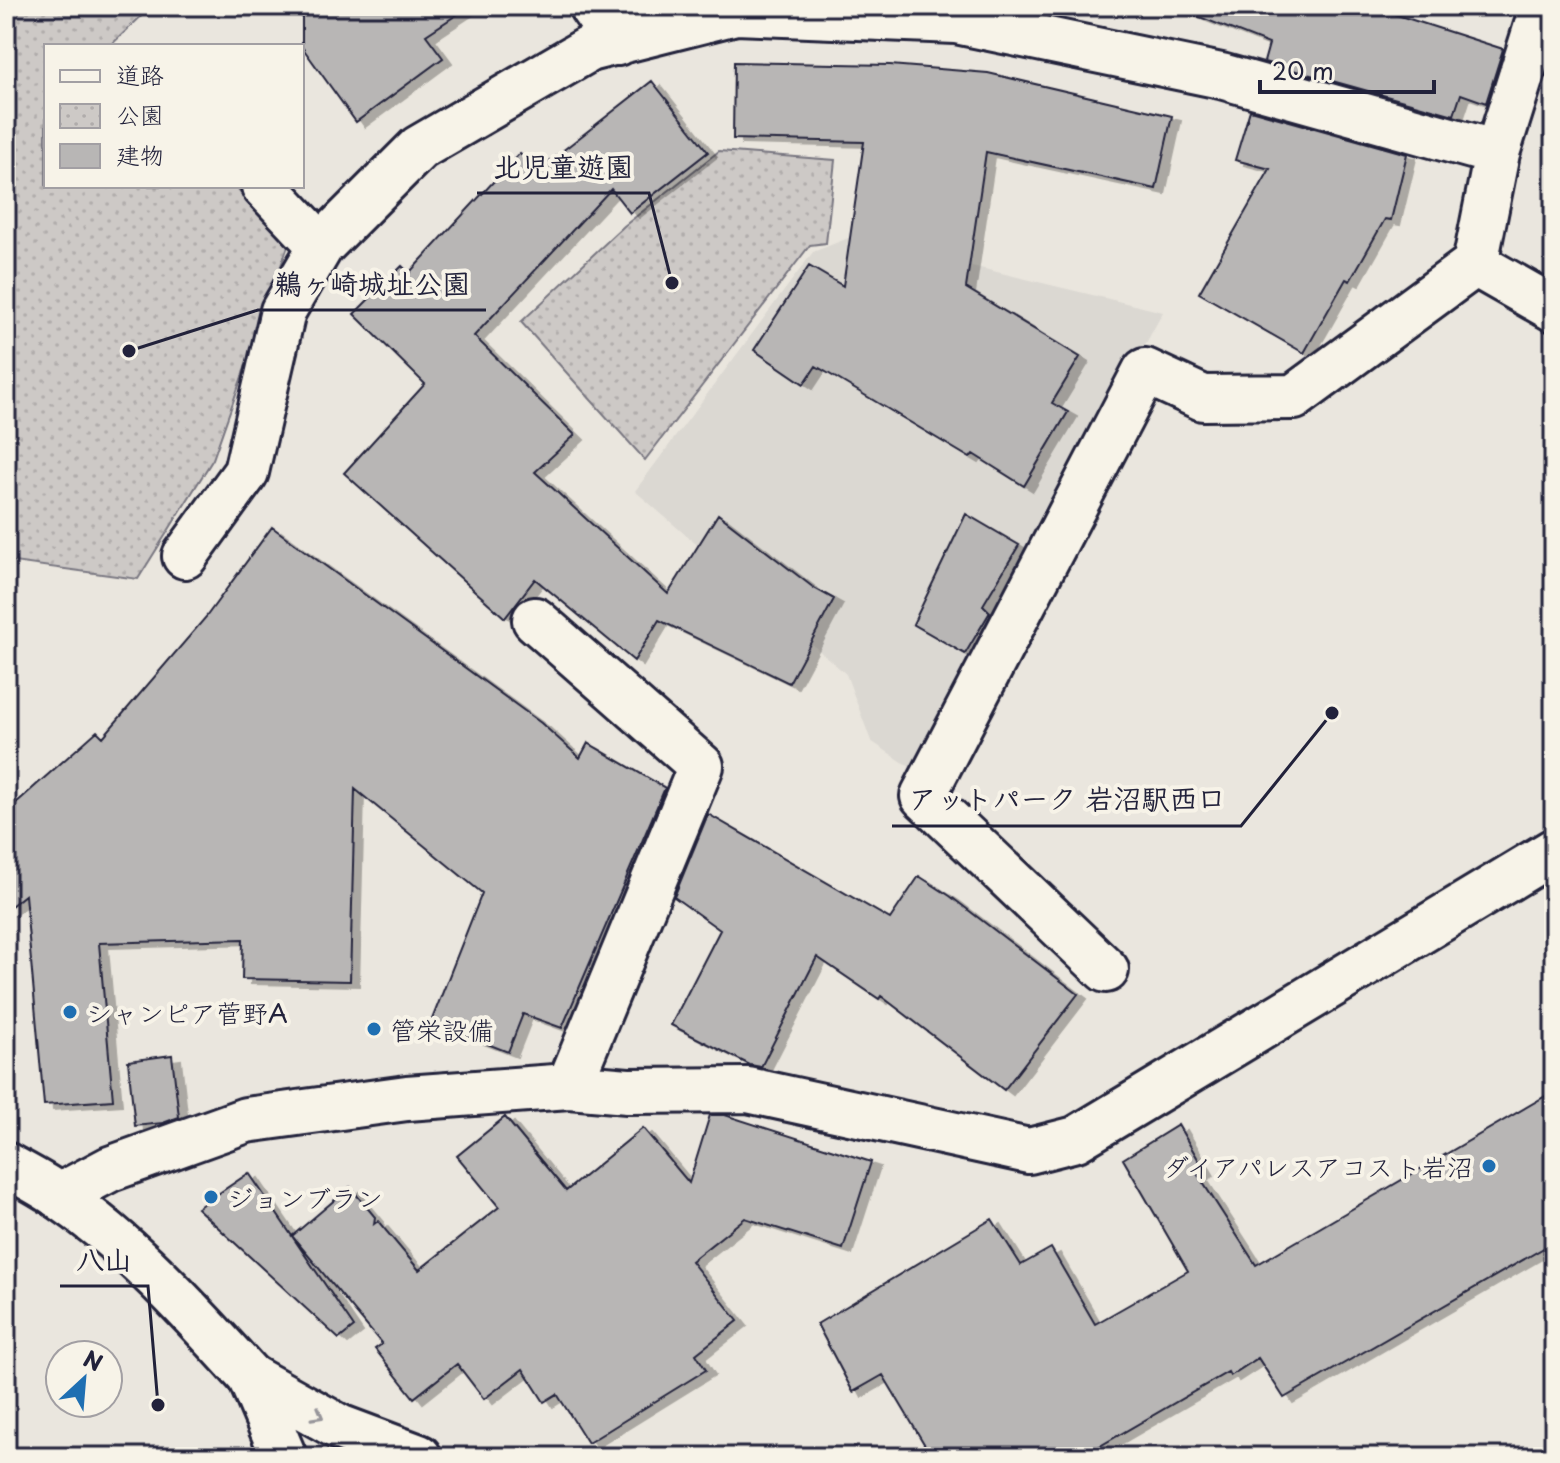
<svg xmlns="http://www.w3.org/2000/svg" width="1560" height="1463" viewBox="0 0 1560 1463" font-family="'Playpen Sans','Klee One',sans-serif">
<defs>
<pattern id="park-dots" width="8" height="8" patternUnits="userSpaceOnUse" patternTransform="scale(2)"><rect width="8" height="8" fill="#cdc9c6"/><path d="M2 2h.1M6 6h.1" fill="none" stroke="#b0acab" stroke-width="1.8" stroke-linecap="round"/></pattern>
<filter id="shadow"><feDropShadow dx="9" dy="5" stdDeviation="0" flood-color="#0004"/></filter>
</defs>
<rect width="100%" height="100%" fill="#eae6de"/>
<filter id="ink" filterUnits="userSpaceOnUse"><feTurbulence type="fractalNoise" baseFrequency=".0125" numOctaves="2"/><feDisplacementMap in="SourceGraphic" scale="16" xChannelSelector="R" yChannelSelector="G"/><feConvolveMatrix kernelMatrix="1 2 1 2 8 2 1 2 1" color-interpolation-filters="sRGB"/></filter>
<g filter="url(#ink)">
<!-- built -->
<path fill="#dbd8d2" d="M851 237 1163 312 913 769 871 741 846 674 635 491 813 252Z"/>
<!-- park -->
<path fill="url(#park-dots)" stroke="#787680" stroke-width="2" d="M6 6H152L110 46H46V186H235L289 243 213 459 138 579 6 561Z
M719 151 835 160 826 243 810 245 645 460 521 322 624 226Z"/>
<!-- building -->
<path fill="#b8b6b5" stroke="#22223b" stroke-width="2" filter="url(#shadow)" d="M302 6H470L426 35 443 58 356 122 302 47Z
M1180 6H1369L1503 49 1486 103 1461 94 1454 115 1264 62 1269 44 1179 9Z
M734 62 890 65 988 73 1172 116 1156 189 986 152 966 288 1080 357 1052 403 1068 412 1024 486 973 454 970 458 816 366 804 384 754 350 809 266 843 286 864 142 733 139Z
M652 81 708 152 630 213 611 189 474 336 575 435 535 472 668 594 718 514 814 588 834 599 789 683 659 620 634 661 535 579 505 618 344 473 425 384 354 314 402 266 409 273 520 153 538 170Z
M1250 110 1407 154 1391 220 1385 219 1350 281 1346 279 1304 353 1199 293 1270 169 1235 160Z
M966 514 1019 545 983 605 990 612 965 654 913 624Z
M272 527 541 723 580 758 588 743 665 788 562 1028 523 1014 508 1052 431 1022 482 893 355 789 350 981 242 979 243 939 99 943 113 1100 44 1105 25 895 6 910V812L97 731 103 737 206 617Z
M708 814 890 919 919 876 950 896 1078 994 1004 1090 881 996 879 999 817 957 761 1067 750 1065 671 1025 720 930 674 897Z
M172 1055 179 1117 163 1123 135 1126 128 1061Z
M1554 1091V1242L1284 1398 1258 1358 1230 1376 1228 1372 1081 1457H932L883 1375 853 1392 817 1324 992 1219 1021 1265 1051 1248 1095 1324 1188 1271 1123 1159 1178 1125 1205 1171 1198 1175 1256 1265Z
M710 1115H725L871 1162 843 1249 745 1218 691 1261 738 1321 696 1354 706 1370 588 1443 557 1394 544 1402 523 1369 484 1399 457 1364 414 1398 375 1349 382 1344 292 1236 350 1187 375 1217 374 1224 378 1221 419 1270 499 1207 457 1156 505 1117 566 1191 643 1128 689 1183Z
M249 1173 354 1327 339 1339 197 1208Z"/>
<g fill="none" stroke-linecap="round" stroke-linejoin="round">
<!-- minor casing -->
<g stroke="#22223b" stroke-width="50">
<path id="minor" d="M591 6 617 43
M945 6 956 21 1221 76 1497 153
M1543 6 1497 153 1475 264 1554 309
M264 186 321 246
M185 556 246 472 283 311 321 246 419 148 589 49 736 12 956 21 965 6
M535 620 701 766 569 1086
M1106 970 923 796 1145 371 1203 398 1294 397 1475 264
M59 1196 110 1169 246 1120 407 1098 569 1086 628 1091 748 1090 1029 1151 1076 1139 1554 851
M250 1377 339 1427 419 1457
M250 1377 284 1457"/>
</g>
<!-- tertiary casing -->
<g stroke="#22223b" stroke-width="50">
<path id="tertiary" d="M6 1165C24 1175 42 1184 59 1196 131 1245 192 1313 250 1377"/>
</g>
<!-- minor -->
<use href="#minor" stroke="#f7f3e8" stroke-width="44"/>
<!-- tertiary -->
<use href="#tertiary" stroke="#f7f3e8" stroke-width="44"/>
</g>
<!-- one-way arrows -->
<defs><path id="oneway-chevron" d="M-2-3.5L2.5 0L-2 3.5" fill="none" stroke-width="1.6" stroke-linecap="round" stroke-linejoin="round" transform="scale(2)"/></defs>
<use stroke="#97959a" href="#oneway-chevron" transform="translate(318 1415) rotate(29)"/>
</g>
<!-- markers -->
<g fill="#1f6fb2" stroke="#f7f3e8" stroke-width="3">
<circle cx="70" cy="1012" r="8"/>
<circle cx="374" cy="1029" r="8"/>
<circle cx="1489" cy="1166" r="8"/>
<circle cx="211" cy="1197" r="8"/>
</g>
<g text-anchor="middle" dominant-baseline="central" stroke-width="8" stroke-linejoin="round" paint-order="stroke">
<!-- poi labels -->
<g font-size="26" fill="#22223b" stroke="#f7f3e8" text-anchor="start">
<text x="86" y="1012">シャンピア菅野A</text>
<text x="390" y="1029">管栄設備</text>
<text x="1473" y="1166" text-anchor="end">ダイアパレスアコスト岩沼</text>
<text x="227" y="1197">ジョンブラン</text>
</g>
</g>
<!-- callouts -->
<path fill="none" stroke="#22223b" stroke-width="3" d="M672 283L649 193H477M129 351L258 310H486M1332 713L1241 826H892M158 1405L148 1286H60"/>
<g fill="#22223b" stroke="#f7f3e8" stroke-width="3">
<circle cx="672" cy="283" r="8"/>
<circle cx="129" cy="351" r="8"/>
<circle cx="1332" cy="713" r="8"/>
<circle cx="158" cy="1405" r="8"/>
</g>
<g font-size="28" text-anchor="middle" font-weight="bold" fill="#22223b" stroke="#f7f3e8" stroke-width="8" stroke-linejoin="round" paint-order="stroke">
<text x="563" y="177">北児童遊園</text>
<text x="372" y="294">鵜ヶ崎城址公園</text>
<text x="1067" y="809">アットパーク 岩沼駅西口</text>
<text x="104" y="1270">八山</text>
</g>
<!-- margin -->
<rect width="1560" height="1463" fill="none" stroke="#f7f3e8" stroke-width="32"/>
<rect x="16" y="16" width="1528" height="1431" fill="none" stroke="#22223b" stroke-width="3" filter="url(#ink)"/>
<!-- legend -->
<rect x="44" y="44" width="260" height="144" fill="#f7f3e8" stroke="#a29fa3" stroke-width="2"/>
<rect x="60" y="70" width="40" height="12" fill="#f7f3e8" stroke="#a29fa3" stroke-width="2"/>
<text x="116" y="84" font-size="24" fill="#22223b">道路</text>
<rect x="60" y="104" width="40" height="24" fill="url(#park-dots)" stroke="#a29fa3" stroke-width="2"/>
<text x="116" y="124" font-size="24" fill="#22223b">公園</text>
<rect x="60" y="144" width="40" height="24" fill="#b8b6b5" stroke="#a29fa3" stroke-width="2"/>
<text x="116" y="164" font-size="24" fill="#22223b">建物</text>
<!-- north arrow -->
<g transform="translate(84 1379) rotate(26)"><circle r="38" fill="#f7f3e8" stroke="#a29fa3" stroke-width="2"/>
<path d="M0-6L14 30L0 20L-14 30Z" fill="#1f6fb2"/>
<text y="-12" font-size="22" font-weight="bold" text-anchor="middle" fill="#22223b">N</text>
</g>
<!-- scale -->
<path d="M1260 80v12h174v-12" fill="none" stroke="#22223b" stroke-width="4"/>
<text x="1272" y="80" font-size="24" fill="#22223b" stroke="#f7f3e8" stroke-width="6" paint-order="stroke">20 m</text>
</svg>
